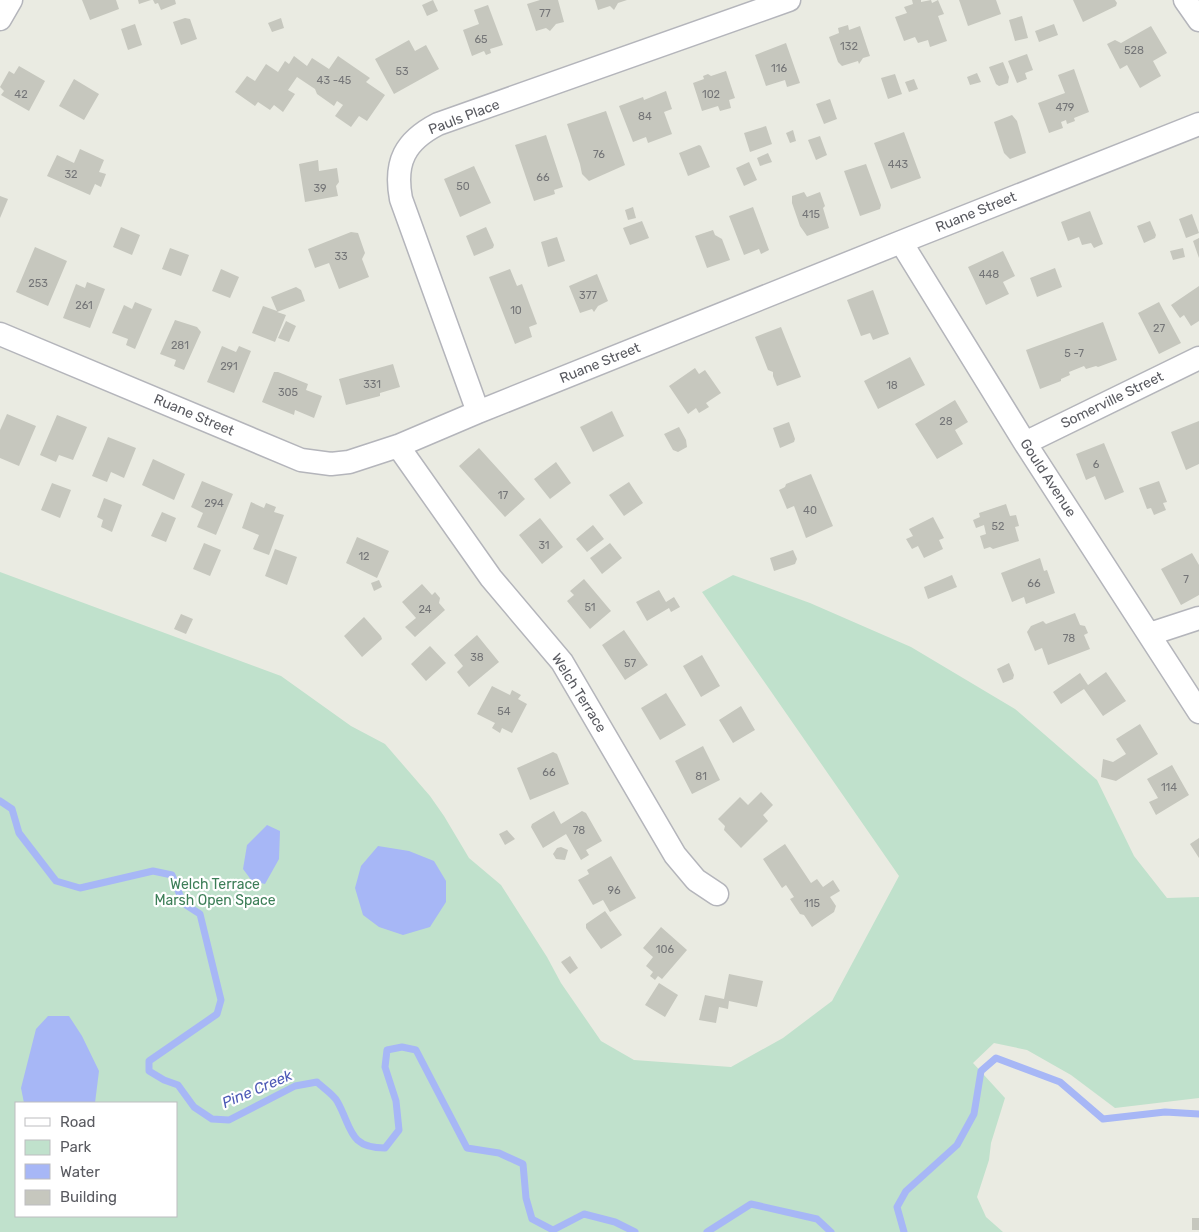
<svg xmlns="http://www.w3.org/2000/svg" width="1199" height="1232" viewBox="0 0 1199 1232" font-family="Rubik,sans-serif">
<rect width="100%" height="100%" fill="#eaebe2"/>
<!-- green -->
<path fill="#c0e1cc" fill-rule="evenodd" d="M0 572 281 676 351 726 385 744 430 796 444 816 469 858 501 885 547 957 561 983 601 1041 634 1060 731 1067 783 1038 832 1001 899 876 702 592 733 575 810 603 911 647 1015 709 1097 780 1134 856 1167 898 1199 897V1098L1115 1108 1071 1075 1027 1050 994 1043 973 1063 1005 1098 991 1143 989 1160 977 1197 986 1217 1003 1232H0ZM16 1103H176V1216H16Z"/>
<!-- water -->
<path fill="#a7b7f6" d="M267 825 280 831 279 859 265 884 252 881 243 869 247 845Z
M378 846 409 851 434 861 446 881V902L430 927 403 935 379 927 363 915 355 888 361 866Z
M48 1016H69L82 1036 99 1071 95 1103H24L21 1088 36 1029Z"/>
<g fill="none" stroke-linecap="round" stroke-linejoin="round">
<!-- stream -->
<path stroke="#a7b7f6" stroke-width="7" d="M0 801 12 809 19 833 56 881 80 888 153 871 172 875 183 903 200 914 221 1000 217 1014 149 1061V1071L164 1080 178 1085 194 1107 212 1119 229 1120 295 1086 317 1082C323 1088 333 1094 337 1101 352 1127 348 1148 385 1148L399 1130 396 1101 385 1067 387 1050 402 1047 416 1050 467 1148 499 1153 523 1164 526 1198 532 1219 553 1230 584 1214 615 1222 635 1232
M707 1232 751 1204 817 1219 831 1232
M904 1232 897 1207 906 1191 957 1145 974 1114 981 1071 996 1058 1060 1082 1103 1119 1165 1112 1199 1114"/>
</g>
<!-- building -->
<path fill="#c6c7be" d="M82 0H116L119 9 90 20Z
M138 0H151L139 4Z
M153 0H175L176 4 161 10 158 3 155 4Z
M433 0 438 11 427 16 422 5Z
M540 0H558L564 22 556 24 550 31 546 28 536 31 527 4Z
M595 0H627L618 3 614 10 610 6 598 10Z
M912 0H921V2L931 0 932 3 938 0 944 14 938 16 947 41 930 47 928 40 918 43 915 37 904 41 895 17 907 13 904 7 913 4Z
M959 0H996L1001 14 968 26Z
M1073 0H1115L1117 3 1116 6 1083 22Z
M488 5 503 45 490 49 491 53 486 55 484 51 472 56 463 30 479 24 474 10Z
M1022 16 1028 38 1015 41 1009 20Z
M185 18 190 19 197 39 181 45 173 22Z
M281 18 284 28 272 32 268 23Z
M135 24 142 45 128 50 121 29Z
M1054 24 1058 35 1039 42 1035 31Z
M848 25 849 30 860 26 870 56 863 58 859 64 858 61 842 66 838 62 829 37 839 33 838 28Z
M1151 26 1167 53 1153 61 1161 76 1140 88 1127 65 1120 69 1107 44 1115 40 1121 43Z
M409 40 415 51 426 45 439 69 394 94 375 59Z
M786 43 800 83 787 87 785 80 766 86 755 55Z
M1027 54 1033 70 1025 73 1027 79 1017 83 1008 61Z
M294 56 307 66 312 58 329 69 338 56 370 78 366 82 385 95 367 121 359 116 351 127 335 116 343 105 337 101 334 106 317 94 315 89 297 77 288 90 295 94 283 112 274 105 270 110 258 102 255 106 235 92 247 76 255 81 266 64 278 72 285 61 289 64Z
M1003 62 1009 77 1008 83 999 86 996 84 989 67Z
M19 66 45 81 29 111 1 95 4 91 0 87 9 71 14 74Z
M1074 69 1089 112 1074 118 1075 121 1067 124 1066 120 1061 122 1063 128 1049 133 1038 103 1065 93 1058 75Z
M726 71 735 98 729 100 731 108 720 111 718 106 702 111 693 83 704 79 703 76 708 74 711 76Z
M977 73 981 82 970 85 967 77Z
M895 74 902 94 888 99 881 78Z
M74 79 99 94 84 120 59 106Z
M914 79 918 89 909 92 905 82Z
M666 91 672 109 664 112 672 134 648 143 646 137 633 142 619 106 643 97 644 100Z
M830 99 837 119 824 124 816 104Z
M606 111 625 165 589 181 582 174 580 164 567 124Z
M1012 115 1017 121 1026 153 1010 159 1004 153 994 122Z
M766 126 772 144 750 152 744 133Z
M793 130 796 141 790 143 786 133Z
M904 132 921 178 891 189 874 143Z
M546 135 563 187 554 190 555 194 534 201 515 145Z
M820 136 827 155 816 160 808 140Z
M699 145 701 146 710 167 688 176 679 153Z
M80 149 104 160 99 172 106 174 101 187 95 184 90 195 47 176 57 155 74 163Z
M768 153 772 162 760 166 757 158Z
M318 160 319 171 337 168 339 182 336 186 338 196 305 202 299 164Z
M749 162 757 180 744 186 736 168Z
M866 164 881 205 880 209 860 216 844 171Z
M474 166 491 203 460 217 444 179Z
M804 192 807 197 820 192 825 206 823 208 829 228 807 236 800 226 792 203V196Z
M0 196 8 199 0 218Z
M633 207 636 218 628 220 625 210Z
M753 207 769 250 761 254 759 249 744 255 729 216Z
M1090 211 1103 244 1094 248 1091 243 1082 245 1079 237 1068 241 1061 222Z
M1192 214 1199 233 1186 238 1179 219Z
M642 221 649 238 630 245 623 228Z
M1150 221 1156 235 1155 238 1144 243 1137 226Z
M121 227 140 235 132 255 113 247Z
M486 227 494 245 493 248 474 256 466 236Z
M713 230 715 235 722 239 730 260 707 268 695 236Z
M351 232 358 233 365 253 362 259 369 277 339 289 329 263 315 268 308 249Z
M557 237 565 261 548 267 541 242Z
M1199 238V258L1193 241Z
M35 247 67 261 48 306 16 292Z
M170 248 189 255 181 276 162 269Z
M1183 248 1185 257 1173 260 1170 251Z
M1003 251 1015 276 1003 282 1009 294 986 305 968 267Z
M1055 268 1062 287 1037 297 1030 278Z
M221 269 239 277 230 298 212 291Z
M510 269 517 286 522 284 537 324 529 327 532 337 515 344 489 277Z
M597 274 608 301 598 306 594 312 592 309 580 313 569 286Z
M87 282 105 289 90 328 63 318 76 284 85 288Z
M1199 286V321L1191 326 1184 315 1180 318 1171 305Z
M296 287 301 290 305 301 277 312 286 315 275 342 252 333 263 306 277 311 271 297Z
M873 290 889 334 873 340 870 333 861 336 847 300Z
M135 302 152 309 135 349 126 345 128 339 112 333 124 305 132 309Z
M1159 302 1181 343 1159 354 1138 313Z
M175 320 197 327 201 332 184 370 174 366 176 360 160 354Z
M286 321 296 326 289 342 278 338Z
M1103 322 1117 360 1098 367 1096 366 1086 369 1084 366 1069 372 1070 375 1061 379V381L1040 389 1026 350Z
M781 327 801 377 777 386 773 376V372L768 370 755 337Z
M222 346 236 352 239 346 251 351 234 393 207 382Z
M910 357 925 385 878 409 864 381Z
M393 364 400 387 380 393V396L346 405 339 379Z
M695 368 699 374 705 370 721 393 706 403 709 407 699 413 696 408 688 414 669 386Z
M274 372H278L308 384 306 390 322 396 314 418 295 410 294 415 262 402Z
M955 400 968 422 955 430 963 444 937 459 915 424Z
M612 411 624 436 593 452 580 427Z
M7 414 36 426 19 466 0 458V430Z
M57 415 87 427 73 460 59 455 56 462 40 455Z
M1199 421V464L1186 470 1171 432Z
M789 422 795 439 794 442 780 448 773 428Z
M679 427 686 440 687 447 678 452 673 450 664 434Z
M108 437 136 448 124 478 111 472 107 482 92 476Z
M1104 443 1124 492 1105 500 1095 476 1086 480 1076 454Z
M479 448 525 499 505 517 459 466Z
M153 459 185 474 174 500 142 485Z
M556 462 571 483 550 499 534 479Z
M811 474 833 526 806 538 794 506 787 509 779 490 785 487 786 484Z
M202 481 233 494 216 535 197 527 203 513 191 507Z
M1159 481 1167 502 1163 503 1166 510 1154 515 1151 508 1147 509 1139 488Z
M629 482 643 503 624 516 609 495Z
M52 483 71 490 60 518 41 510Z
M104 498 122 505 112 532 101 527 103 520 97 517Z
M251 502 264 508 266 503 276 507 274 512 284 515 269 555 253 549 259 535 242 528Z
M1006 504 1010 516 1016 515 1019 526 1015 527 1019 541 993 549 990 547 984 549 980 536 986 534 984 525 976 528 973 520 980 517 979 513Z
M162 512 176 518 166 542 151 536Z
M933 517 944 538 939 540 943 549 924 558 918 546 912 549 906 539 913 536 909 529Z
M540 518 563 547 542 564 519 535Z
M593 525 604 539 587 552 576 539Z
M357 537 389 551 377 578 346 563Z
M204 543 221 550 210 576 193 569Z
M610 543 622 558 602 574 590 558Z
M275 549 297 557 287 585 265 576Z
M793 550 797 559 795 564 774 571 770 558Z
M1192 553 1199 565V595L1181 605 1161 569Z
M1040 558 1044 571 1047 570 1055 593 1026 604 1024 597 1012 602 1001 573Z
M952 575 957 587 928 599 924 587Z
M584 579 611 611 590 629 567 601 574 595 570 591Z
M379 580 382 587 374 591 371 583Z
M422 584 432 595 435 592 440 598 439 603 445 610 415 637 405 627 416 618 402 602Z
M659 590 666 602 674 597 680 607 671 612 669 608 647 621 636 602Z
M1075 613 1080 625 1085 626 1088 633 1084 635 1090 649 1048 665 1042 648 1035 651 1027 632 1031 626 1043 621 1046 624Z
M181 614 193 619 186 634 174 629Z
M364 617 381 636 382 639 362 657 344 636Z
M624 630 648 665 625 680 602 645Z
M477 635 499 662 469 687 457 672 463 666 454 655Z
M430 646 446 663 426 681 411 664Z
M702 655 720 686 701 697 683 666Z
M1009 663 1014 675 1013 679 1003 683 997 669Z
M1106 672 1126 701 1103 716 1084 689 1061 704 1053 692 1080 673 1088 685Z
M492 686 510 695 512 690 521 695 518 699 527 704 512 733 502 728 500 733 492 728 495 723 477 714Z
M666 693 686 725 660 740 641 708Z
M741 706 755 730 733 743 719 720Z
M1140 724 1158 754 1116 781 1101 777 1103 759 1113 762 1126 754 1116 739Z
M703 746 720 780 692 794 675 761Z
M553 752 557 754 569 784 530 800 517 768Z
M1172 765 1189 795 1156 815 1149 802 1158 798 1147 779Z
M761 792 773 805 763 815 768 821 741 848 724 830 725 826 718 819 740 797 748 805Z
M554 811 561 824 582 811 586 813 602 841 586 850 589 855 581 860 566 834 543 848 531 827 532 824Z
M507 830 515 839 505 845 499 834Z
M1199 838V858L1190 844Z
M785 844 811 883 817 879 823 887 833 880 840 891 830 897 836 906 834 912 812 927 804 915 800 914 790 899 794 897 786 885 782 888 763 859Z
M561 847 568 850 565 860 556 859 553 854 557 848Z
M611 856 636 898 610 912 603 900 593 905 578 880 589 874 587 870Z
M605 911 622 935 601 949 586 928V924Z
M661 927 687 950 662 979 658 976 655 980 650 976 653 972 646 966 653 957 643 948Z
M570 956 578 968 570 974 561 962Z
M729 974 763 981 757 1007 729 1001 728 1009 719 1007 716 1023 699 1020 705 995 724 999Z
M659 983 678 995 665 1017 645 1005Z
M1192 1218H1199V1230H1192Z"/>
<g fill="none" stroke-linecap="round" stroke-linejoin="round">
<!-- minor casing -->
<g stroke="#b4b5bb" stroke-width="25">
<path id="minor" d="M1185 0 1199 20
M0 19 11 0
M901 242 1025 443 1199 712
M0 334 301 460 331 464 349 462 398 446 478 412 901 242 1199 124
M478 412 401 199C394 162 405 141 438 124L789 0
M1025 443 1199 358
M398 446 491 578 562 662 675 855 696 880 717 894
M1150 634 1199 618"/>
</g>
<!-- minor -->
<use href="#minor" stroke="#fff" stroke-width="22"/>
</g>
<g text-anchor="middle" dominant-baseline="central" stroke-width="4.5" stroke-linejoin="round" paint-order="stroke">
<!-- number labels -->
<g font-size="11" fill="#757678">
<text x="545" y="13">77</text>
<text x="481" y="39">65</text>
<text x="849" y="46">132</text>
<text x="1134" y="50">528</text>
<text x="779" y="68">116</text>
<text x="402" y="71">53</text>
<text x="334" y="80">43 -45</text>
<text x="21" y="94">42</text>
<text x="711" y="94">102</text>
<text x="1065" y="107">479</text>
<text x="645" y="116">84</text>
<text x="599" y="154">76</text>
<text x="898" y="164">443</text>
<text x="71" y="174">32</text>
<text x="543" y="177">66</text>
<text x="463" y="186">50</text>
<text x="320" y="188">39</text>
<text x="811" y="214">415</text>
<text x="341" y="256">33</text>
<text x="989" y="274">448</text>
<text x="38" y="283">253</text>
<text x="588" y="295">377</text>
<text x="84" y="305">261</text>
<text x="516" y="310">10</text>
<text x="1159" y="328">27</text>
<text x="180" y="345">281</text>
<text x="1074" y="353">5 -7</text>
<text x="229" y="366">291</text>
<text x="372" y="384">331</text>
<text x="892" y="385">18</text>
<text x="288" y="392">305</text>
<text x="946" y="421">28</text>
<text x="1096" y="464">6</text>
<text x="503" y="495">17</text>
<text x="214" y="503">294</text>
<text x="810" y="510">40</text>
<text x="998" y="526">52</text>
<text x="544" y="545">31</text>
<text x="364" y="556">12</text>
<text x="1186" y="579">7</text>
<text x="1034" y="583">66</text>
<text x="590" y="607">51</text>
<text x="425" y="609">24</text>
<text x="1069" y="638">78</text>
<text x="477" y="657">38</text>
<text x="630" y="663">57</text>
<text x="504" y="711">54</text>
<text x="549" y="772">66</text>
<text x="701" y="776">81</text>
<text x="1169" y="787">114</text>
<text x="579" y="830">78</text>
<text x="614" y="890">96</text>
<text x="812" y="903">115</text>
<text x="665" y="949">106</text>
</g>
<!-- street labels -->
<g font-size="14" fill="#5a5b61" stroke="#fff">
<text transform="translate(464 117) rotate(-21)">Pauls Place</text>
<text transform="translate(976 212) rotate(-22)">Ruane Street</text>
<text transform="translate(600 363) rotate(-22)">Ruane Street</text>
<text transform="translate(1112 400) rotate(-26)">Somerville Street</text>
<text transform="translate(194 415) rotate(23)">Ruane Street</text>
<text transform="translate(1048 478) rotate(57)">Gould Avenue</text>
<text transform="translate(579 693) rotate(58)">Welch Terrace</text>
</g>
<!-- park labels -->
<g font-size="14" fill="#3c7e57" stroke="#fff">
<text x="215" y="884">Welch Terrace<tspan x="215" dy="16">Marsh Open Space</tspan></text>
</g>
<!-- water labels -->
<g font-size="15" font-style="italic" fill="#4d5ab6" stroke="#fff">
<text transform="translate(257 1089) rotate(-23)">Pine Creek</text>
</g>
</g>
<!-- legend -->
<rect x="15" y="1102" width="162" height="115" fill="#ffffff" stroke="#bdbdc0"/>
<rect x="25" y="1118" width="25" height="8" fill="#ffffff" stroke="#bdbdc0"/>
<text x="60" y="1127" font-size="15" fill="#5a5b61">Road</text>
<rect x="25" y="1140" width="25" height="15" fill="#c0e1cc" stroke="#bdbdc0"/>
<text x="60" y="1152" font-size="15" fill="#5a5b61">Park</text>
<rect x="25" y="1164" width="25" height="15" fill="#a7b7f6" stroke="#bdbdc0"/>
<text x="60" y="1177" font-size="15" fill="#5a5b61">Water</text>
<rect x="25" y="1190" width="25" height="15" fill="#c6c7be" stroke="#bdbdc0"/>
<text x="60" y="1202" font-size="15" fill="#5a5b61">Building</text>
</svg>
